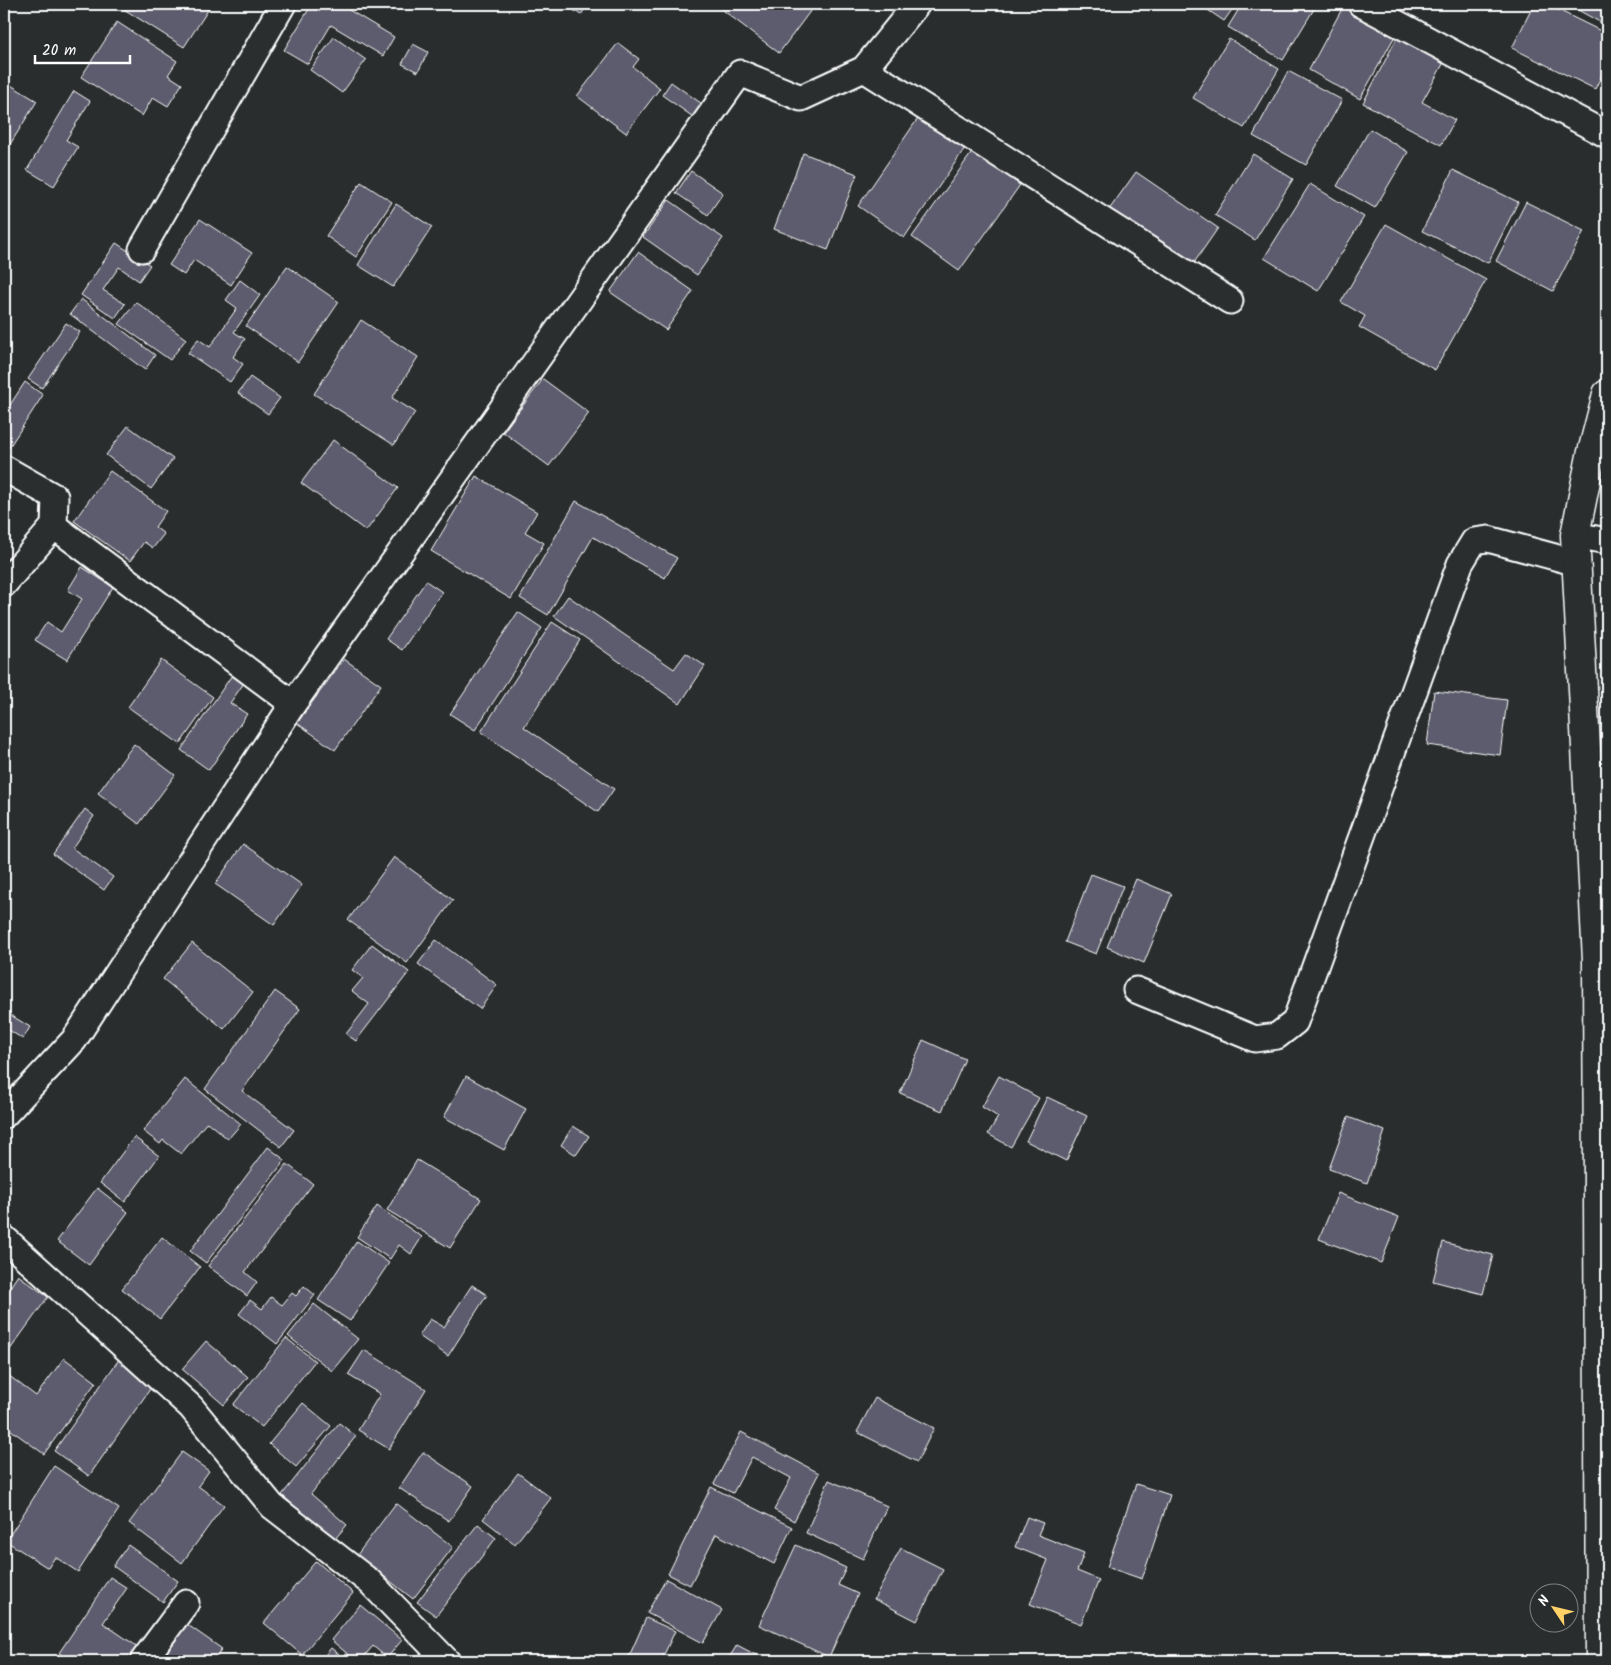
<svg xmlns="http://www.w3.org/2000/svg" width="1611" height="1665" viewBox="0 0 1611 1665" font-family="Kalam,sans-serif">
<rect width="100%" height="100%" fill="#2a2d2e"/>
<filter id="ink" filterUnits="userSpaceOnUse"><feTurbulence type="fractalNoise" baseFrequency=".02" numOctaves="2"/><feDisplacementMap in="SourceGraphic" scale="10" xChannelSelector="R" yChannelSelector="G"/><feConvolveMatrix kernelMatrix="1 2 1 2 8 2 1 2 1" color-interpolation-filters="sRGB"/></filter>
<g filter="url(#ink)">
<!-- building -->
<path fill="#5d5c6e" stroke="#fff" d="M125 4H212L184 47 122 8Z
M312 4H339L394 37 383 56 331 25 308 64 284 50Z
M564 4H588L581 15Z
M723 4H803L811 10 779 53 720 8Z
M1199 4H1236L1224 21Z
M1242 4H1317L1283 60 1228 27Z
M1534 4H1546L1607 34V65L1595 89 1512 48Z
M1567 4H1607V26Z
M1344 5 1396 34 1360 99 1309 70Z
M117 22 177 61 168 75 182 84 168 106 153 97 142 116 81 77Z
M1401 30 1448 55 1422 102 1455 120 1441 145 1363 103Z
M334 37 366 60 342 93 310 70Z
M1229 39 1279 69 1244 128 1193 98Z
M618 43 639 59 633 67 660 88 626 133 577 96Z
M413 44 428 52 418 72 402 64Z
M1288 71 1342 100 1306 165 1253 136Z
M4 81 37 101 4 154Z
M671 82 705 106 696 119 662 95Z
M74 91 90 101 66 140 78 147 54 186 27 170Z
M921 114 967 145 904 238 858 206Z
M1370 129 1408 152 1375 208 1337 186Z
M973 151 1020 185 959 271 912 237Z
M803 153 857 174 828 250 774 229Z
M1253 154 1293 179 1255 240 1215 215Z
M1453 170 1518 202 1488 263 1422 231Z
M691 171 723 193 708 215 676 193Z
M1136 172 1218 228 1189 270 1106 214Z
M361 182 392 202 356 257 326 236Z
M1310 184 1364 217 1318 291 1264 258Z
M669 200 723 238 697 275 643 237Z
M1526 202 1584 231 1553 291 1496 261Z
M396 204 432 227 393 287 358 265Z
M200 219 252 253 231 285 194 260 184 275 169 265Z
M1386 224 1486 280 1435 370 1359 327 1365 316 1341 302Z
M116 243 150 265 139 281 119 267 103 290 125 304 115 318 81 295Z
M638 252 693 291 666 330 610 292Z
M287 266 339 302 298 362 246 326Z
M240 280 260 295 234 332 245 339 233 357 243 364 230 382 188 353 198 339 210 347 237 308 226 300Z
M81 299 155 355 145 370 70 314Z
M136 302 186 339 170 360 119 324Z
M361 320 418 357 392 398 415 412 394 445 314 394Z
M66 323 80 332 42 388 28 379Z
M250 377 280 398 268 414 238 393Z
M543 379 589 413 549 466 503 432Z
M25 382 43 395 4 455V414Z
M128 426 173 459 151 489 106 455Z
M333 440 398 488 366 531 301 483Z
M110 471 166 511 155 527 164 534 153 548 144 542 130 561 74 521Z
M476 476 537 512 525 532 544 543 511 599 431 551Z
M576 501 677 558 665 578 593 537 548 615 520 598Z
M82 567 113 587 67 660 35 640 47 622 61 632 82 599 68 590Z
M426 581 442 592 402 650 386 639Z
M568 596 674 669 686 653 705 666 680 704 554 616Z
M518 612 542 628 475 730 450 714Z
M552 622 580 640 524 727 614 789 598 812 481 732Z
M344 659 381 685 335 750 297 723Z
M161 660 213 697 180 744 128 707Z
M232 675 244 683 230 703 247 714 209 770 181 750Z
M1434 691 1507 700 1500 755 1427 745Z
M134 744 175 775 139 824 98 793Z
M85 809 94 816 72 848 113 877 104 890 53 854Z
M243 844 302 885 274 925 215 884Z
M394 857 453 900 407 963 348 920Z
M1091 874 1123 886 1096 954 1065 942Z
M1136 879 1172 894 1144 963 1107 947Z
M436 940 497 985 480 1009 418 964Z
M192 943 253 992 224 1029 163 979Z
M372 944 409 972 356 1041 346 1034 369 1004 352 991 363 978 352 970Z
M275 991 300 1009 242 1091 294 1130 281 1147 205 1089Z
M4 1011 30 1027 23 1039 4 1027Z
M923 1040 965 1059 942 1111 900 1093Z
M466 1076 526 1109 504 1150 444 1117Z
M999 1076 1039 1098 1011 1147 988 1134 998 1117 982 1107Z
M185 1079 241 1124 228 1139 207 1122 181 1154 163 1140 160 1144 143 1131Z
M1047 1097 1087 1116 1066 1161 1026 1141Z
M1348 1117 1385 1131 1367 1183 1329 1169Z
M573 1126 589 1136 576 1155 561 1145Z
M134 1137 159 1156 125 1202 100 1183Z
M268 1147 285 1160 206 1263 190 1251Z
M417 1160 481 1199 450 1248 387 1210Z
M287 1164 313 1184 245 1272 257 1282 247 1296 208 1266Z
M97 1188 128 1212 89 1265 57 1241Z
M1338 1193 1399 1217 1381 1263 1319 1239Z
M377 1206 422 1237 411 1254 399 1245 390 1259 357 1237Z
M162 1237 200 1267 160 1319 122 1289Z
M357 1241 389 1263 350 1321 318 1300Z
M1443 1242 1493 1255 1483 1294 1433 1281Z
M18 1275 48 1297 4 1358V1296Z
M472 1285 487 1295 448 1356 419 1336 430 1319 444 1327Z
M304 1286 315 1295 277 1344 239 1314 250 1300 262 1309 271 1297 282 1305 292 1293 296 1296Z
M314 1304 358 1339 332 1371 288 1336Z
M286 1338 315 1361 262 1427 233 1405Z
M206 1341 248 1377 224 1405 182 1369Z
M364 1350 426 1389 389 1449 358 1430 380 1394 348 1375Z
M64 1358 96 1382 44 1454 4 1425V1372L36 1396Z
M120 1358 155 1382 89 1476 54 1451Z
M875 1398 934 1428 917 1462 857 1432Z
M303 1403 331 1426 296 1467 269 1444Z
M339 1423 356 1436 311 1494 347 1525 333 1541 282 1495Z
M741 1432 819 1473 794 1521 774 1510 791 1478 752 1457 733 1493 714 1484Z
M182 1452 209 1471 198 1486 224 1505 182 1563 129 1523Z
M423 1452 473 1486 449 1521 399 1488Z
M54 1466 119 1509 78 1572 55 1557 48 1568 6 1541Z
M518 1473 551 1498 515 1544 483 1519Z
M829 1480 887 1506 863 1559 806 1533Z
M1136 1484 1170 1495 1142 1579 1107 1567Z
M711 1487 792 1527 774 1564 716 1534 690 1585 668 1574Z
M396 1503 453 1547 413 1599 357 1555Z
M1027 1517 1043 1523 1038 1535 1084 1553 1077 1571 1099 1580 1081 1624 1030 1604 1048 1560 1015 1547Z
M478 1524 496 1538 436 1616 417 1602Z
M128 1545 178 1581 163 1602 113 1566Z
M796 1545 846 1568 838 1585 858 1594 829 1657 759 1625Z
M901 1548 943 1569 917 1621 874 1599Z
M316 1561 353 1593 302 1655 264 1623Z
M110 1577 127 1588 103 1623 138 1647 128 1661H71L59 1653Z
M666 1579 722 1610 703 1643 647 1613Z
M360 1605 402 1640 387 1658 373 1646 360 1661H356L331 1640Z
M646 1618 675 1631 661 1661H627Z
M185 1623 222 1649 214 1661H158Z
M737 1645 758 1656 755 1661H727Z
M331 1648 347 1661H320Z"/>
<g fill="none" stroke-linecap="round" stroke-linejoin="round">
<!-- minor casing -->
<g stroke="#fff" stroke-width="29">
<path id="minor" d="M1361 4 1607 135
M864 69 1230 301
M142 249 283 4
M4 468 55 497 54 526
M1575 535 1607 541
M4 584 54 526 293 704
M1136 990 1255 1039 1277 1036 1295 1022 1460 564 1474 541 1488 539 1577 563
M4 1115 74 1040 293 704 740 73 801 98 864 69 917 4
M4 1238 191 1407 272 1506 370 1582 447 1661
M143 1661 186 1603"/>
</g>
<!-- tertiary casing -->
<g stroke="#fff" stroke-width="31">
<path id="tertiary" d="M1600 1661 1597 960 1575 535 1591 456 1607 394"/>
</g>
<!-- minor -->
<use href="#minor" stroke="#2a2d2e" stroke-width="25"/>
<!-- tertiary -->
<use href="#tertiary" stroke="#2a2d2e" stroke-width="28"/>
</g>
</g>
<!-- margin -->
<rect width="1611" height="1665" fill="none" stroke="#2a2d2e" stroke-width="20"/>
<rect x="10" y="10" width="1591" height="1645" fill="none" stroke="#fff" stroke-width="2" filter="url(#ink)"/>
<!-- north arrow -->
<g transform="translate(1554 1608) rotate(305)"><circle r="24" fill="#2a2d2e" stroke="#7f8182"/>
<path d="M0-4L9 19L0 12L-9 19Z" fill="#ffd166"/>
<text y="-8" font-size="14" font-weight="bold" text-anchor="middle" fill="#ffffff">N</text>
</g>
<!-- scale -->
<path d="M35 55v8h95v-8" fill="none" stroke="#ffffff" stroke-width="2.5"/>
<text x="42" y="55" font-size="15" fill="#ffffff" stroke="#2a2d2e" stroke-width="4" paint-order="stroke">20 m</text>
</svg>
